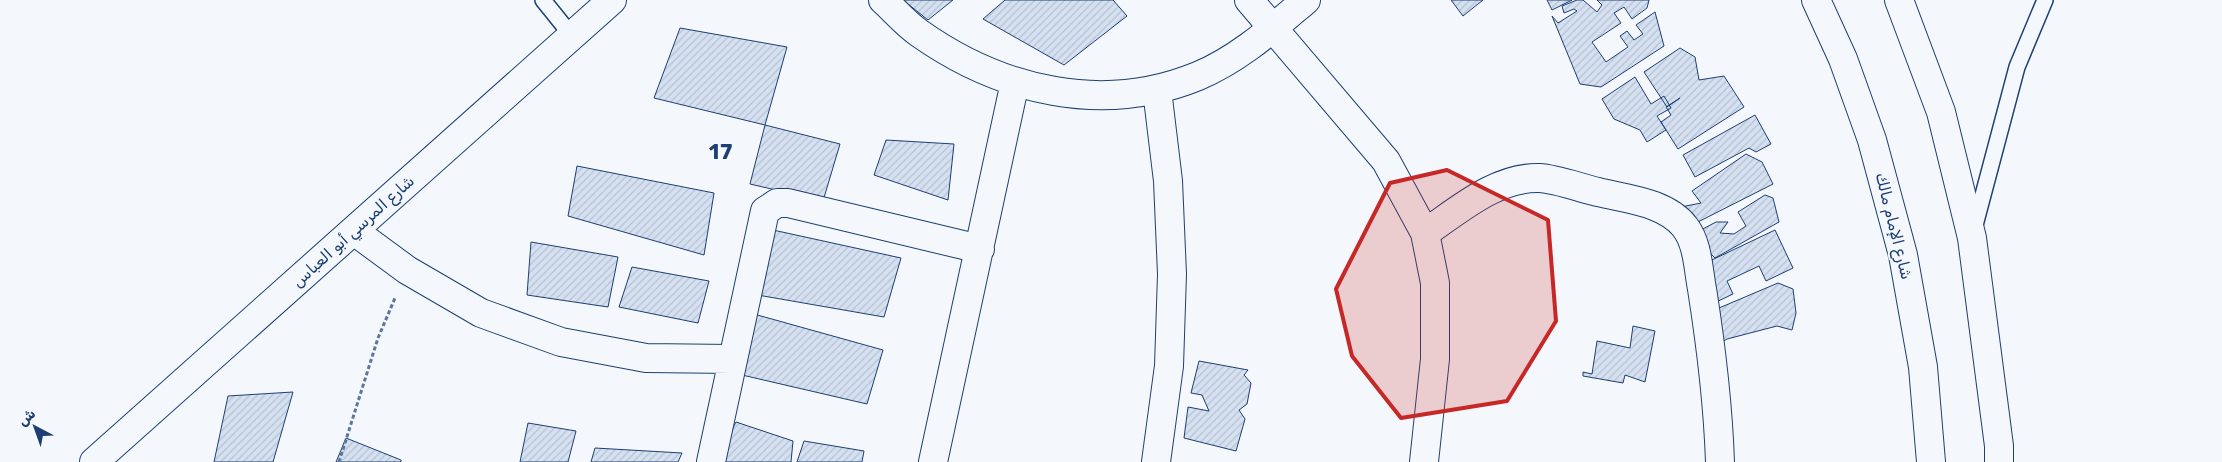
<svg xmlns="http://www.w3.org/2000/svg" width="2222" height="462" viewBox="0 0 2222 462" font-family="Rubik,Cairo,sans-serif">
<defs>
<pattern id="building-hatch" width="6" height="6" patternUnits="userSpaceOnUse" patternTransform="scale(1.25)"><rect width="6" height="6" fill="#d5e0f0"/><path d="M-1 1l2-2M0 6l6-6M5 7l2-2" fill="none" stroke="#b6c1d1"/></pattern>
</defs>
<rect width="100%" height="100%" fill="#f4f7fb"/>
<!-- building -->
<path fill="url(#building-hatch)" stroke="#1d3f73" d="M903 0H953L928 20Z
M1005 0H1113L1127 16 1064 65 983 19Z
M1451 0H1483L1463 16Z
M1547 0H1572L1552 10Z
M1577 0H1583L1597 12 1602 5 1597 0H1649L1647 8 1632 19 1624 7 1614 13 1621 23 1592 42 1606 62 1628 47 1620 36 1627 31 1634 40 1643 34 1636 25 1655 12 1664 46 1601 87 1580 84 1552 16 1558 23 1577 11 1574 9 1564 13 1562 6Z
M680 28 787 47 765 125 654 98Z
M1680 48 1695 57 1699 80 1724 76 1744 107 1678 149 1661 122 1671 115 1666 107 1680 98 1667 107 1644 72Z
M1635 77 1651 104 1664 96 1671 108 1657 116 1666 130 1647 142 1640 130 1614 119 1602 99Z
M1755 115 1771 144 1756 152 1749 148 1695 177 1683 155Z
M765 125 840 144 823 201 750 184Z
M886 140 954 144 948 200 874 175Z
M1746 154 1762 162 1773 184 1694 224 1681 207 1701 203 1692 191Z
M577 166 714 193 704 255 568 216Z
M1765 195 1773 198 1779 222 1715 258 1702 245 1699 231 1716 222H1728L1720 233 1734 234 1746 226 1738 212Z
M773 230 901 258 884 317 746 293Z
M1775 230 1793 268 1766 281 1759 266 1727 281 1733 294 1712 304 1695 268Z
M531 242 618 257 608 307 527 295Z
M632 267 709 281 698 323 619 307Z
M1778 283 1793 289 1796 313 1792 330 1777 326 1727 339 1709 350 1712 311Z
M743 311 883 350 867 404 742 375Z
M1633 326 1655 331 1645 382 1625 375 1623 383 1583 376V372L1592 374 1597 341 1630 348Z
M1199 361 1248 370 1244 375 1251 383 1247 404 1239 410 1245 419 1236 451 1184 438 1188 407 1209 411 1202 395 1191 393Z
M293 392 273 462H214L228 396Z
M736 422 793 441 791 462H715Z
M528 423 576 431 568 462H520Z
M346 438 401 460V462H336Z
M804 441 864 451 862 462H797Z
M595 448 682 453 678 462H591Z"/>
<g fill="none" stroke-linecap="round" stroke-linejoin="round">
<!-- service casing -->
<g stroke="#1d3f73" stroke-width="18">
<path id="service" d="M543 0 572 36
M1974 229 2017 67 2045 0"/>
</g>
<!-- minor casing -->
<g stroke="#1d3f73" stroke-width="30">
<path id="minor" d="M883 0C895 11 906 24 919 33 1001 91 1103 115 1198 76 1239 59 1273 28 1306 0
M1249 0 1386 161 1425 233 1435 283V359L1424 462
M354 231 407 270 481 313 561 342 646 358 732 359
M1425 233C1459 210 1496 177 1539 178 1558 179 1580 188 1598 192 1626 199 1666 202 1685 227 1698 244 1698 268 1702 289 1711 346 1718 404 1720 462
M94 462 612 0
M711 462 765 211 777 203H788L980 249
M933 462 1015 82
M1156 462 1169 366 1172 274 1168 181 1157 90"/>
</g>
<!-- tertiary casing -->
<g stroke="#1d3f73" stroke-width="30">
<path id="tertiary" d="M1816 0 1843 59 1872 140 1903 255 1923 367 1931 462
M1899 0 1941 112 1972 238 1999 446V462"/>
</g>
<!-- path -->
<path stroke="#5e769c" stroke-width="3" stroke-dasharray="4 2.5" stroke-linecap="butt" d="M339 462 378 338 395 298"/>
<!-- service -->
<use href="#service" stroke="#f4f7fb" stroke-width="15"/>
<!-- minor -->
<use href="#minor" stroke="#f4f7fb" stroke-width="28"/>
<!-- tertiary -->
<use href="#tertiary" stroke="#f4f7fb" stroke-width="28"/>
</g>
<!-- marked area -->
<path fill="#c62828" fill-opacity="0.2" stroke="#c62828" stroke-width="4" stroke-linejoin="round" d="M1447 170 1548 220 1556 321 1507 401 1401 418 1352 356 1336 289 1390 183Z"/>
<g text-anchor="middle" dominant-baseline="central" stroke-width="4" stroke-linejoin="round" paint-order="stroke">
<!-- street labels -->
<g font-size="16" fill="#1d3f73" stroke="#f4f7fb">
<text transform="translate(1894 226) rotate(76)">شارع الإمام مالك</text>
<text transform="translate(353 231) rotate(-42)">شارع المرسي أبو العباس</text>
</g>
<!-- district labels -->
<g font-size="21" font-weight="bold" letter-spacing="1" fill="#1d3f73" stroke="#f4f7fb">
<text x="721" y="151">17</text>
</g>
</g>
<!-- north arrow -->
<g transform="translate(35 427) rotate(319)" stroke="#f4f7fb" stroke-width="4" paint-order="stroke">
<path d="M0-4L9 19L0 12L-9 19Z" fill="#1d3f73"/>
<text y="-8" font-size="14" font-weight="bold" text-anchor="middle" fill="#1d3f73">ش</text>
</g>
</svg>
